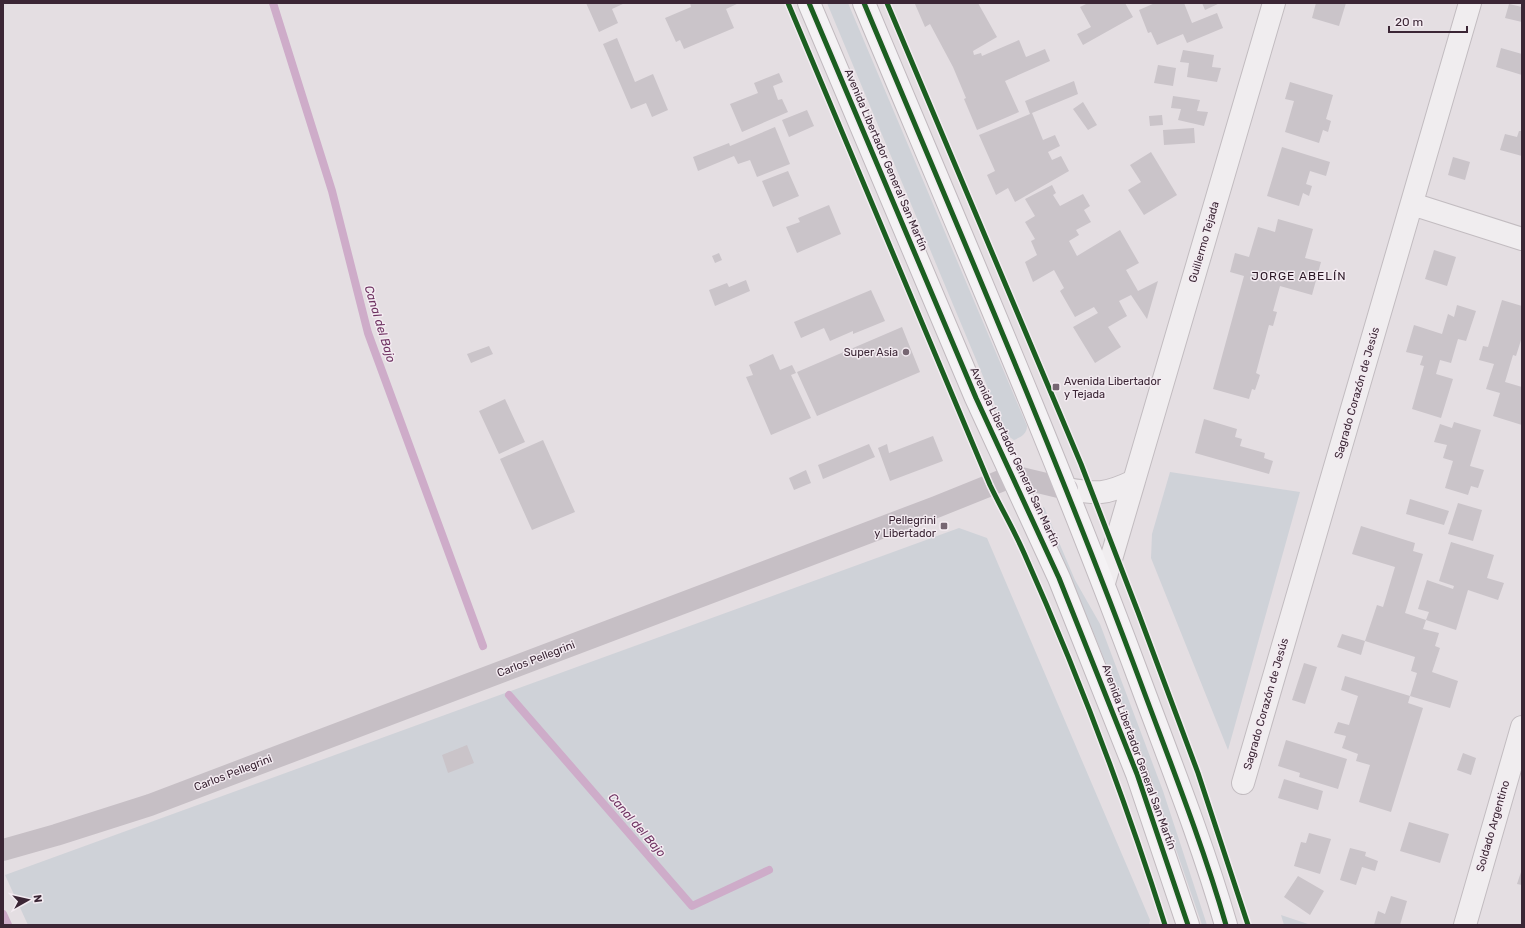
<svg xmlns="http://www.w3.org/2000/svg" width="1525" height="928" viewBox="0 0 1525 928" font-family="Rubik,sans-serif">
<rect width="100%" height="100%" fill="#e4dee2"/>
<!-- green -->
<path fill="#cfd2d8" d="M827 3H848L1027 426C1027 434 1021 437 1014 440L1008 436Z
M1170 472 1300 492 1228 750 1151 558 1152 534Z
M1044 507 1075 580 1100 624 1163 791 1207 925H1202L1157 794 1133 729 1042 508Z
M959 528 987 538 1150 920 1149 925H28L5 875Z
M1281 915 1311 925H1284Z"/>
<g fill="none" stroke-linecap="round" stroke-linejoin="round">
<!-- stream -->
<path stroke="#ceacc9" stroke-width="8" d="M273 3 332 191 368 333 483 646
M509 695 692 906 769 870
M3 914 8 925"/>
</g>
<!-- building -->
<path fill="#cac4c9" d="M586 3H625L612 9 618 23 599 32Z
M690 3H739L726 9 734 28 684 49 680 40 676 42 665 18 691 7Z
M916 3H978L997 37 973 51 974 55 981 53 982 56 1019 40 1026 57 1045 49 1050 61 1005 81 1019 112 977 130 964 99 966 98 953 67 930 24 925 27 915 4Z
M1088 3H1125L1133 17 1083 45 1077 34 1091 27 1080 7Z
M1155 3H1184L1192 23 1217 13 1223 28 1187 43 1183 34 1157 45 1151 32 1148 33 1139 10Z
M1202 3H1220L1205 10Z
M1316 3H1346L1339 26 1312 18Z
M1509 4 1522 7V22L1505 18Z
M617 38 635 82 653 74 668 110 652 117 646 103 631 109 603 44Z
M1501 48 1522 54V75L1496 67Z
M1183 50 1214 55 1212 67 1221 68 1217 82 1187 77 1189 63 1180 62Z
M1158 65 1176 68 1173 86 1154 83Z
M779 73 783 82 773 86 778 100 782 99 788 112 742 132 730 104 758 93 754 83Z
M1074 81 1078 94 1032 113 1043 140 1055 135 1060 146 1048 152 1052 160 1061 156 1069 171 1015 202 1008 188 996 195 987 175 995 171 979 135 1030 114 1025 101Z
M1290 82 1333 95 1326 119 1331 121 1328 132 1323 130 1319 143 1285 132 1294 101 1285 99Z
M1173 96 1200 100 1197 111 1208 112 1204 126 1178 120 1181 109 1171 108Z
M1083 102 1097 125 1088 130 1073 109Z
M807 110 814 126 789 137 782 120Z
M1162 115 1163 125 1150 126 1149 116Z
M775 127 790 164 757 177 750 160 738 164 734 156 698 171 693 157 729 143 730 146Z
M1194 128 1195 143 1164 145 1163 130Z
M1519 131H1522V156L1500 150 1505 134 1517 137Z
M1282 147 1330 162 1326 176 1310 171 1306 184 1312 186 1309 196 1303 193 1299 206 1267 196Z
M1151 152 1177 195 1144 215 1128 190 1141 182 1130 165Z
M1453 157 1470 162 1465 180 1448 175Z
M788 171 799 196 773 207 762 181Z
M1052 185 1056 193 1053 195 1060 206 1083 194 1090 206 1084 210 1091 222 1076 230 1079 235 1069 241 1077 256 1120 230 1139 263 1126 270 1138 291 1158 281 1147 319 1131 295 1119 301 1127 316 1108 327 1121 347 1095 363 1073 327 1098 313 1094 307 1075 317 1060 291 1064 288 1054 270 1033 282 1025 262 1037 255 1031 241 1035 239 1025 222 1035 216 1025 199Z
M829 205 841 234 797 253 786 227 800 222 798 218Z
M1278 219 1313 229 1305 258 1321 262 1312 295 1280 286 1273 311 1277 312 1273 326 1269 325 1256 373 1260 375 1255 390 1252 389 1249 399 1213 389 1244 276 1230 272 1235 253 1249 257 1258 227 1275 232Z
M1434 250 1456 257 1447 286 1425 279Z
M719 253 722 260 715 263 712 256Z
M746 280 750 291 715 306 709 290 727 283 729 287Z
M871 290 885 321 853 334V331L830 341 824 328 801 338 794 322Z
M1502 300 1522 306V337L1516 356 1513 355 1505 382 1522 387V425L1493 416 1500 393 1486 389 1494 364 1479 360 1483 346 1488 347Z
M1457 305 1476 311 1466 341 1458 339 1451 363 1440 360 1436 374 1453 379 1441 418 1412 409 1424 366 1420 365 1423 356 1406 352 1414 325 1442 334 1448 314 1454 317Z
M902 327 920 372 817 416 797 372Z
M489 346 493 354 471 363 467 354Z
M773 354 780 370 792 365 796 373 791 375 811 418 771 435 746 377 753 375 749 365Z
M505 399 525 442 499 454 479 411Z
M1204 419 1237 429 1235 437 1242 439 1240 446 1265 453 1264 458 1273 461 1269 474 1195 453Z
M1454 422 1481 430 1470 466 1484 470 1478 488 1471 486 1468 495 1445 488 1453 461 1443 458 1447 445 1434 442 1440 424 1452 428Z
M933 436 943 461 890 481 878 448 887 444 889 453Z
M543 440 575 512 532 530 500 459Z
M869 444 875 457 823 479 818 465Z
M806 470 811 483 794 490 789 478Z
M1410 499 1449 511 1444 525 1406 514Z
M1458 503 1482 510 1473 541 1448 534Z
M1361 526 1415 543 1413 551 1423 554 1405 613 1426 620 1423 629 1439 633 1435 646 1440 648 1432 672 1458 681 1450 708 1410 696 1417 673 1411 671 1415 657 1365 641 1377 605 1383 607 1395 567 1352 554Z
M1451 542 1494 555 1487 578 1504 583 1498 600 1468 590 1456 630 1426 620 1429 612 1418 609 1427 580 1453 589 1454 586 1439 581Z
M1342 634 1365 641 1361 655 1337 647Z
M1304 663 1317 667 1305 704 1292 700Z
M1345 676 1410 696 1408 703 1423 708 1391 812 1359 802 1370 765 1356 761 1358 754 1342 748 1346 736 1334 733 1338 722 1349 725 1358 696 1341 690Z
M1286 740 1347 759 1338 789 1299 777 1300 773 1278 766Z
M467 745 474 763 448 773 442 755Z
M1463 753 1476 758 1471 775 1457 770Z
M1284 779 1323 791 1318 810 1278 798Z
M1409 822 1449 834 1440 863 1400 851Z
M1309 833 1331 839 1320 874 1294 866 1301 842 1306 843Z
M1350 848 1366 852 1365 856 1378 861 1375 871 1362 867 1356 885 1340 880Z
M1522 869V885L1517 884Z
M1298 876 1324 891 1310 915 1284 897Z
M1391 896 1407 901 1400 925H1374L1378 911 1385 914Z"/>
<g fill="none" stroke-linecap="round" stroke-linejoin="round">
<!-- street casing -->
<g stroke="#c2bcc0" stroke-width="24">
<path id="street" d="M1412 204 1522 239
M1067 489C1097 494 1105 495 1134 481L1274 3
M1104 583 1134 481
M1243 783 1470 3
M1465 925 1522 727"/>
</g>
<!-- primary casing -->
<g stroke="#c1babf" stroke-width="24">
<path id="primary" d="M809 3 976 398 1059 578 1137 774 1188 925
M864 3C958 228 1055 452 1140 681 1170 762 1202 842 1226 925"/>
</g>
<!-- street -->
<use href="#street" stroke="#f0edef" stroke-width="22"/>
<!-- secondary -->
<path stroke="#c6bfc5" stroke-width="22" d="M3 850 56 835 150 805 936 507 1013 476 1067 489"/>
<!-- primary -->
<use href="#primary" stroke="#f4f2f4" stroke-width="22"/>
<!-- cycleway casing -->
<g stroke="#f3ebf1" stroke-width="8">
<path id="cycleway" d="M788 3 990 485C1001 508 1014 530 1024 553 1078 674 1125 799 1165 925
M809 3 976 398 1059 578 1137 774 1188 925
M864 3C958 228 1055 452 1140 681 1170 762 1202 842 1226 925
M887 3 1081 464 1138 612 1198 773 1248 925"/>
</g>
<!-- cycleway -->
<use href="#cycleway" stroke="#1b5e20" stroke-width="5"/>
</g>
<!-- markers -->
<g fill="#766672" stroke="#f3ebf1" stroke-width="1.5">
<circle cx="906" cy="352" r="4"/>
<rect x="1052" y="383" width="8" height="8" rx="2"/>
<rect x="940" y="522" width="8" height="8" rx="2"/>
</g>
<g text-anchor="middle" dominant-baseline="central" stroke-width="3" stroke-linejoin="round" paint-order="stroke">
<!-- street labels -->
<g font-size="11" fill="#3b2635" stroke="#f3ebf1">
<text transform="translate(886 160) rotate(67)">Avenida Libertador General San Martín</text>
<text transform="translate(1204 242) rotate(-74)">Guillermo Tejada</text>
<text transform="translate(1357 393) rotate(-74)">Sagrado Corazón de Jesús</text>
<text transform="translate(1015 457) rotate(65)">Avenida Libertador General San Martín</text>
<text transform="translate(536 659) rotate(-21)">Carlos Pellegrini</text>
<text transform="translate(1266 704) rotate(-74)">Sagrado Corazón de Jesús</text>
<text transform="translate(1139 757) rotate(70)">Avenida Libertador General San Martín</text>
<text transform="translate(233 773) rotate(-21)">Carlos Pellegrini</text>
<text transform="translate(1493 826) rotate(-74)">Soldado Argentino</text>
</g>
<!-- poi labels -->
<g font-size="11" fill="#3b2635" stroke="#f3ebf1" text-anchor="end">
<text x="898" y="352">Super Asia</text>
<text x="1064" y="381" text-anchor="start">Avenida Libertador<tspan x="1064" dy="13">y Tejada</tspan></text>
<text x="936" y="520">Pellegrini<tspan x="936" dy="13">y Libertador</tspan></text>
</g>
<!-- neighbourhood labels -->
<g font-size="12" letter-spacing="1" fill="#2c1826" stroke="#f3ebf1">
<text x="1299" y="276">JORGE ABELÍN</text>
</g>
<!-- water labels -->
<g font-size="12" font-style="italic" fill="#6e3261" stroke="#f3ebf1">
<text transform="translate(380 324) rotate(73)">Canal del Bajo</text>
<text transform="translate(637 825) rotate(49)">Canal del Bajo</text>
</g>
</g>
<!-- border -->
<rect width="1525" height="928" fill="none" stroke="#3b2635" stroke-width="8"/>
<!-- north arrow -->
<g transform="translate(28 900) rotate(82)" stroke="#f3ebf1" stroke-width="3" paint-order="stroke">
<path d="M0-3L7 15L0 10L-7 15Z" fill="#3b2635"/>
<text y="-6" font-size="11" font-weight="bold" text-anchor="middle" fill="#3b2635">N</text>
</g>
<!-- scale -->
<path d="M1389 26v6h78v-6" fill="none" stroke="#3b2635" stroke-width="2"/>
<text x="1395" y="26" font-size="12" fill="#3b2635" stroke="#f3ebf1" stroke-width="3" paint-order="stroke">20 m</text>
</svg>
